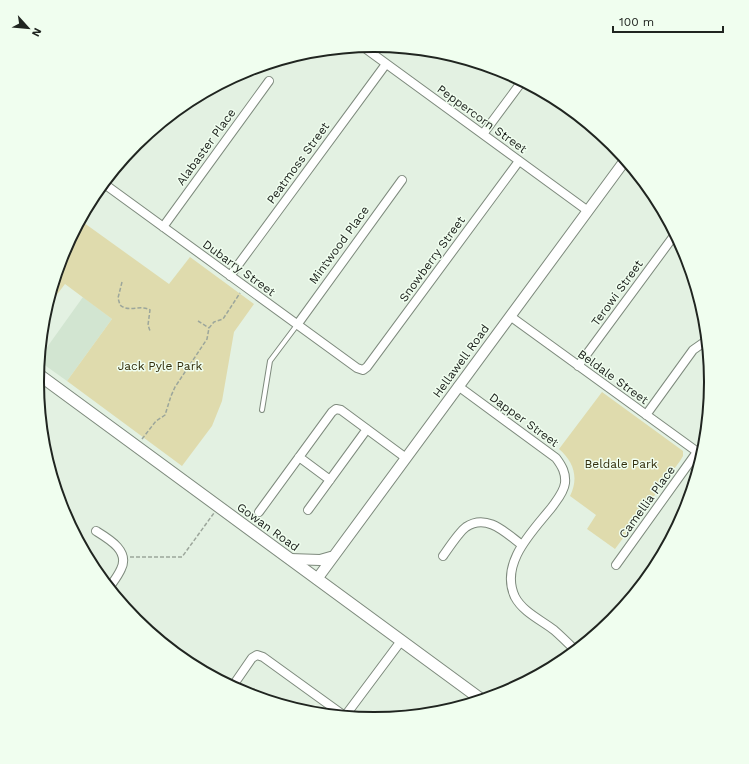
<svg xmlns="http://www.w3.org/2000/svg" width="749" height="764" viewBox="0 0 749 764" font-family="'Work Sans',sans-serif">
<rect width="100%" height="100%" fill="#e3f1e2"/>
<!-- built -->
<path fill="#d2e5d1" d="M83 297 112 319 67 381 39 361 40 357Z"/>
<!-- green -->
<path fill="#dfdbad" d="M80 220 169 284 190 257 254 304 234 332 222 401 212 426 182 466 67 381 112 319 65 284 46 309 63 253Z
M602 392 683 451V456L680 461 615 549 587 529 596 515 570 496C579 478 574 462 559 449Z"/>
<g fill="none" stroke-linecap="round" stroke-linejoin="round">
<!-- service casing -->
<g stroke="#7e8a7d" stroke-width="6">
<path id="service" d="M262 410 270 361 297 325"/>
</g>
<!-- minor casing -->
<g stroke="#7e8a7d" stroke-width="10">
<path id="minor" d="M362 46 588 211
M483 134 523 80
M103 183 357 368 363 370 367 367 519 161
M163 227 269 81
M230 276 386 64
M510 316 703 456
M297 325 402 180
M578 366 676 233
M458 386 556 458C562 466 566 473 565 483 564 492 557 500 552 507 533 531 499 563 515 597 523 612 541 620 554 630 562 637 569 644 576 651
M646 415 693 350 703 343 708 345
M299 457 330 480
M308 510 367 429
M259 512 332 412 336 409 341 410 406 458
M96 531C109 539 130 551 121 569 118 576 113 582 109 588
M443 556C448 549 459 532 466 527 487 513 506 533 522 545
M616 565 697 452
M232 687 252 658 257 655 263 657 346 717
M345 716 401 641"/>
</g>
<!-- tertiary casing -->
<g stroke="#7e8a7d" stroke-width="12">
<path id="tertiary" d="M290 559 320 560 334 556
M317 579 626 159"/>
</g>
<!-- secondary casing -->
<g stroke="#7e8a7d" stroke-width="13">
<path id="secondary" d="M38 374 482 700"/>
</g>
<!-- path -->
<path stroke="#9ca69b" stroke-width="1.5" stroke-dasharray="4 2" stroke-linecap="butt" d="M122 282 118 298 120 305C129 313 140 304 150 310L148 325 150 331
M198 321 209 328
M142 439 156 421 165 415 171 396 175 387 207 339 209 328 214 322 223 319 240 293
M130 557H182L214 513"/>
<!-- service -->
<use href="#service" stroke="#fff" stroke-width="4"/>
<!-- minor -->
<use href="#minor" stroke="#fff" stroke-width="8"/>
<!-- tertiary -->
<use href="#tertiary" stroke="#fff" stroke-width="10"/>
<!-- secondary -->
<use href="#secondary" stroke="#fff" stroke-width="11"/>
</g>
<g text-anchor="middle" dominant-baseline="central" stroke-width="3" stroke-linejoin="round" paint-order="stroke">
<!-- street labels -->
<g font-size="12" fill="#202520" stroke="#f0feef">
<text transform="translate(482 119) rotate(36)">Peppercorn Street</text>
<text transform="translate(206 147) rotate(-54)">Alabaster Place</text>
<text transform="translate(298 163) rotate(-54)">Peatmoss Street</text>
<text transform="translate(339 245) rotate(-54)">Mintwood Place</text>
<text transform="translate(432 259) rotate(-54)">Snowberry Street</text>
<text transform="translate(239 268) rotate(36)">Dubarry Street</text>
<text transform="translate(617 293) rotate(-54)">Terowi Street</text>
<text transform="translate(461 361) rotate(-54)">Hellawell Road</text>
<text transform="translate(613 377) rotate(36)">Beldale Street</text>
<text transform="translate(524 420) rotate(36)">Dapper Street</text>
<text transform="translate(647 502) rotate(-54)">Camellia Place</text>
<text transform="translate(268 527) rotate(36)">Gowan Road</text>
</g>
<!-- park labels -->
<g font-size="12" fill="#322e0c" stroke="#f0feef">
<text x="160" y="366">Jack Pyle Park</text>
<text x="621" y="464">Beldale Park</text>
</g>
</g>
<!-- crop -->
<path d="M0 0H749V764H0ZM44 382a330 330 0 1 1 660 0a330 330 0 1 1-660 0Z" fill="#f0feef" fill-rule="evenodd"/>
<path fill="none" stroke="#202520" stroke-width="2" d="M44 382a330 330 0 1 1 660 0a330 330 0 1 1-660 0Z"/>
<!-- north arrow -->
<g transform="translate(28 28) rotate(117)" stroke="#f0feef" stroke-width="3" paint-order="stroke">
<path d="M0-3L7 15L0 10L-7 15Z" fill="#202520"/>
<text y="-6" font-size="11" font-weight="bold" text-anchor="middle" fill="#202520">N</text>
</g>
<!-- scale -->
<path d="M613 26v6h110v-6" fill="none" stroke="#202520" stroke-width="2"/>
<text x="619" y="26" font-size="12" fill="#202520" stroke="#f0feef" stroke-width="3" paint-order="stroke">100 m</text>
</svg>
